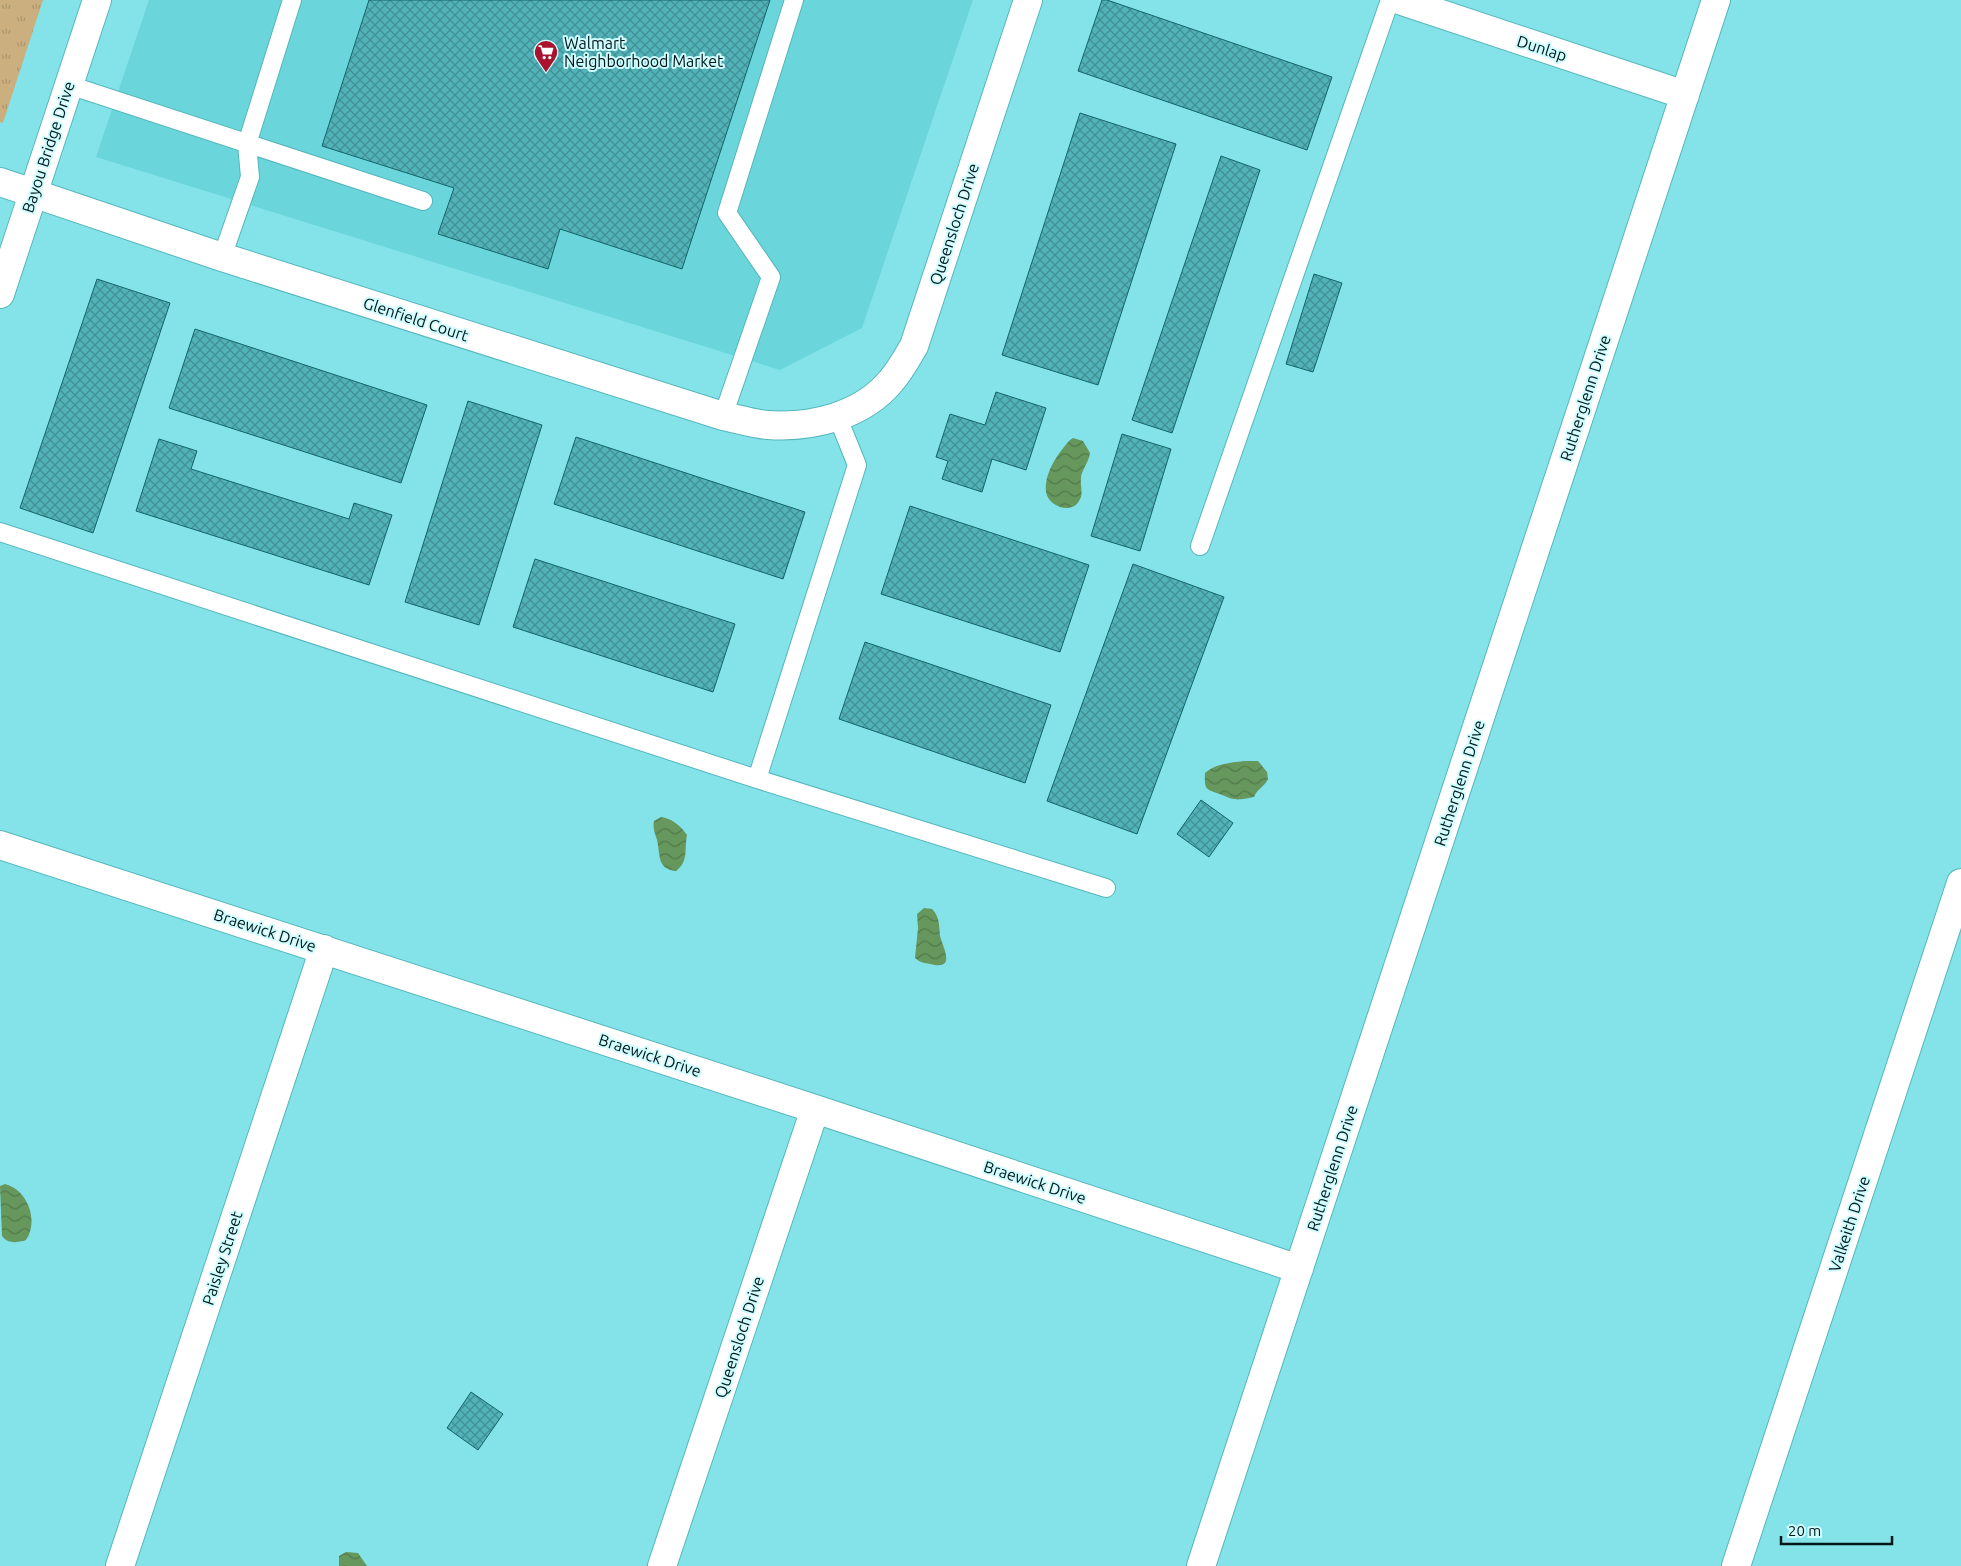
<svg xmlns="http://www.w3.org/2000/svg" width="1961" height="1566" viewBox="0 0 1961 1566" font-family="Ubuntu,sans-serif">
<defs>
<pattern id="grass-tufts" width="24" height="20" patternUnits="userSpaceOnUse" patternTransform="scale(1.25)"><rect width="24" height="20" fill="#cbaf7f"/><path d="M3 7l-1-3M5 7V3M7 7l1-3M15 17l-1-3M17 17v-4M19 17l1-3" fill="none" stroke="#ad966d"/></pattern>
<pattern id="water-waves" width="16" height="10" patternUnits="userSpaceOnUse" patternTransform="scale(1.25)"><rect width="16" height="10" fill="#66975c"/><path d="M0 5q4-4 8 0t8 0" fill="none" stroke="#527a4b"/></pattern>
<pattern id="building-cross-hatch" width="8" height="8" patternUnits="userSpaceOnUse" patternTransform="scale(1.25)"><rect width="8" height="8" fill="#51b2b8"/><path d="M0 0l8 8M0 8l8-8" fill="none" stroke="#419095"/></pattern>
</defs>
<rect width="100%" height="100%" fill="#83e3e9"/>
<!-- built -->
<path fill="#6ad6dc" d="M149 0H973L862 328 780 370 96 157Z"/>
<!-- grass -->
<path fill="url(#grass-tufts)" d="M0 0H43L3 123 0 122Z"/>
<!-- water -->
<path fill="url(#water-waves)" d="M1073 438 1083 441 1090 453C1089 462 1081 471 1081 478 1080 487 1084 494 1079 501 1071 515 1048 506 1046 492 1044 473 1058 453 1070 440Z
M1244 761H1258L1267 772 1268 779C1265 786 1257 789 1254 797 1238 800 1236 801 1222 795 1207 789 1204 792 1205 773 1217 763 1230 763 1244 761Z
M661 817C671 818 681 826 687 835 684 850 689 861 676 871 659 869 660 859 658 845 657 836 652 831 654 821Z
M924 908 932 909C940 917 939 926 940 936 943 948 957 971 930 964 924 963 919 962 915 958L918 928 917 914Z
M5 1184C28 1190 39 1221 26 1240 16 1243 8 1244 2 1236L0 1186Z
M346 1552 358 1553 367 1566H339V1556Z"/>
<!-- building -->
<path fill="url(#building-cross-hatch)" stroke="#136569" d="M369 0H770L682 269 560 229 548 269 438 234 454 188 322 146Z
M1102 0H1107L1332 77 1307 150 1078 71Z
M1080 113 1176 144 1098 385 1002 355Z
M1221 156 1260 170 1172 433 1132 420Z
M1314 274 1342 283 1313 372 1286 364Z
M97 279 170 303 93 533 20 508Z
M195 329 427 405 401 483 169 408Z
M996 392 1046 408 1026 470 992 459 982 492 942 479 948 461 936 457 950 414 985 425Z
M468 401 542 425 479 625 405 602Z
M1122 434 1171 449 1140 551 1091 536Z
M576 437 805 512 783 579 554 504Z
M159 439 197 451 191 469 349 519 354 503 392 515 369 585 136 511Z
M910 506 1089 565 1060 652 881 594Z
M535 559 735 624 713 692 513 627Z
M1133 564 1224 597 1137 834 1047 801Z
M865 642 1051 705 1025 783 839 719Z
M1201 800 1233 823 1209 857 1177 834Z
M471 1392 503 1414 478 1450 447 1428Z"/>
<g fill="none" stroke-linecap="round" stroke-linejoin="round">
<!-- service casing -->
<g stroke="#55b6bb" stroke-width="20">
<path id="service" d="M69 85 423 201
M222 257 250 177 247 144 292 0
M723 416 771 277 727 213 794 0
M0 532 757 779 1106 888
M1200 546 1390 0
M757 779 857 465 838 418"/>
</g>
<!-- minor casing -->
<g stroke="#55b6bb" stroke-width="30">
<path id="minor" d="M1399 0 1685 95
M0 182 222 257 723 416C738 419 753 424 768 425 812 428 862 416 891 381 900 371 907 358 914 346L1028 0
M0 294 97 0
M0 845 815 1109 1299 1269
M120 1566 324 949
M662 1566 815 1109
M1201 1566 1716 0
M1736 1566 1961 883"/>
</g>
<!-- service -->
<use href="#service" stroke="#fff" stroke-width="18"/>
<!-- minor -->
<use href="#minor" stroke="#fff" stroke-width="28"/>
</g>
<!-- icons -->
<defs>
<g id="supermarket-pin" transform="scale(1.25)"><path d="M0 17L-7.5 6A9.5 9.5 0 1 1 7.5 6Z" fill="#aa132d" stroke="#cffcfe"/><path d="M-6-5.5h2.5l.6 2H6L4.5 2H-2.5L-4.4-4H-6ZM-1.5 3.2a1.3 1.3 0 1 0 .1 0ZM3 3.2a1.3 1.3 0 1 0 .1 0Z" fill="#fff"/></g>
</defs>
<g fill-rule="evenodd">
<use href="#supermarket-pin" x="546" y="52"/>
</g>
<g text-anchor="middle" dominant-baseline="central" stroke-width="4" stroke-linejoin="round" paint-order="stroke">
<!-- poi labels -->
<g font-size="16" fill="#001719" stroke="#cffcfe" text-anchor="start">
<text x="564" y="43">Walmart<tspan x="564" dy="18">Neighborhood Market</tspan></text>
</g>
<!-- street labels -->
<g font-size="16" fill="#001719" stroke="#cffcfe">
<text transform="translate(1542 48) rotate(18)">Dunlap</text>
<text transform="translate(48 147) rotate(-72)">Bayou Bridge Drive</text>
<text transform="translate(954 224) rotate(-72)">Queensloch Drive</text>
<text transform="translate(416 319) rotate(18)">Glenfield Court</text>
<text transform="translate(1585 398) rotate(-72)">Rutherglenn Drive</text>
<text transform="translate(1459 783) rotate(-72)">Rutherglenn Drive</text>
<text transform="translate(265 930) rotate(18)">Braewick Drive</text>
<text transform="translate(650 1055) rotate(18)">Braewick Drive</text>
<text transform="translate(1332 1168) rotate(-72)">Rutherglenn Drive</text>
<text transform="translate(1035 1182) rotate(18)">Braewick Drive</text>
<text transform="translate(1849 1224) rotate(-72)">Valkeith Drive</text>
<text transform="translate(222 1258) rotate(-72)">Paisley Street</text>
<text transform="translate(739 1337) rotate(-72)">Queensloch Drive</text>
</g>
</g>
<!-- scale -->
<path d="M1781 1536v8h111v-8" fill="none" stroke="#001719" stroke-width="2.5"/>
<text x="1788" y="1536" font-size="15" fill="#001719" stroke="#cffcfe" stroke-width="4" paint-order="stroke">20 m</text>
</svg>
